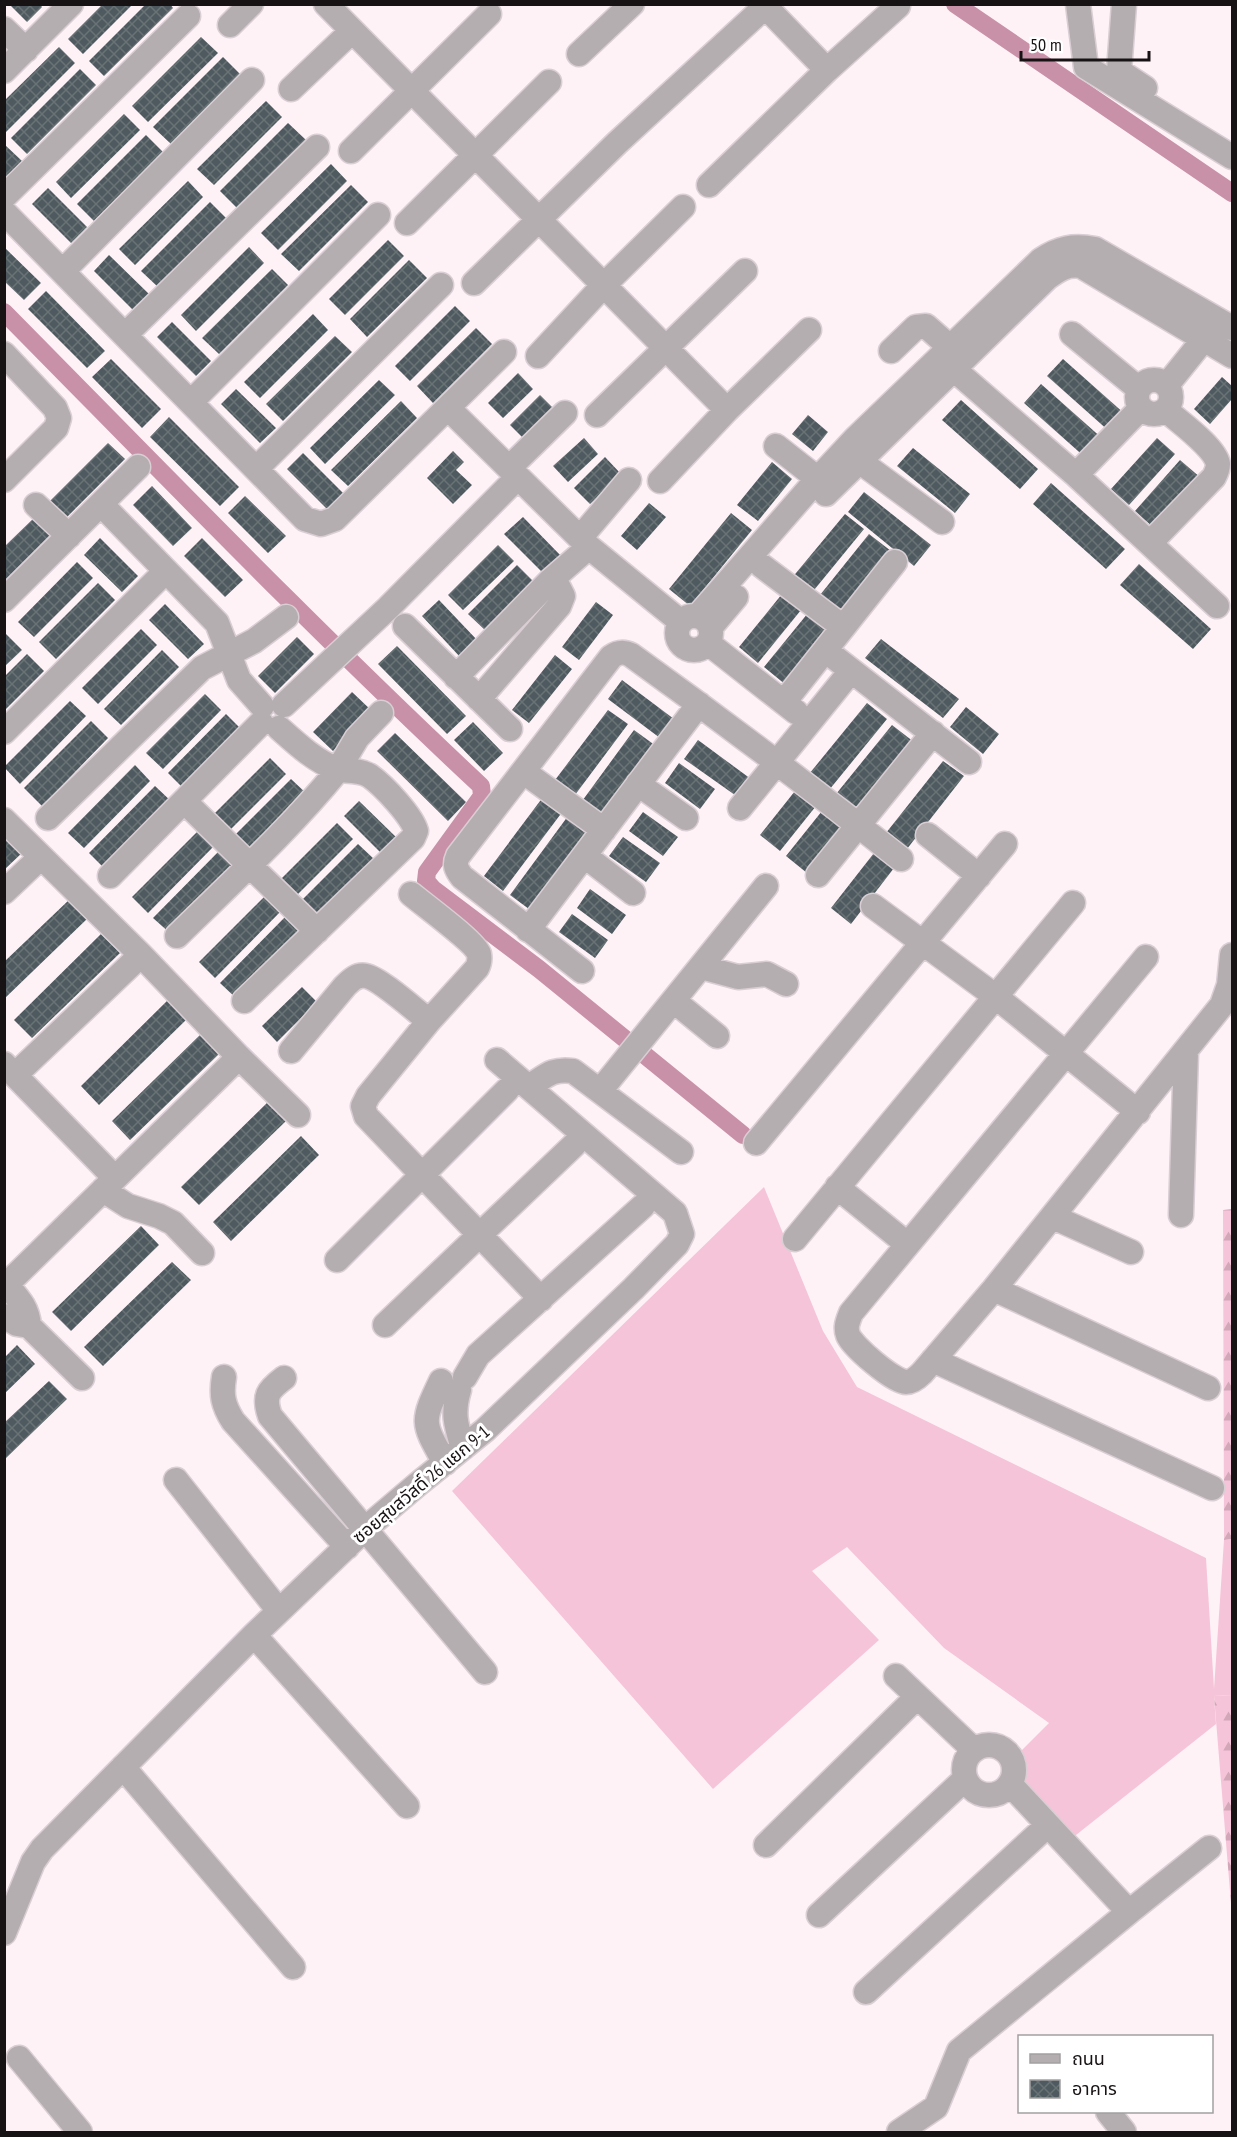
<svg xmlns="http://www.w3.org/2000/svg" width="1237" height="2137" viewBox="0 0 1237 2137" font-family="'PT Sans Narrow','Noto Sans Thai',sans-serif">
<defs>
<pattern id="forest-firs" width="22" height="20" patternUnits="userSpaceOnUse" patternTransform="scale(1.5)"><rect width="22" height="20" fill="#f6c4d8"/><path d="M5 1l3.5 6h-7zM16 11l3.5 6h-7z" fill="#d2a7b8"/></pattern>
<pattern id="building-cross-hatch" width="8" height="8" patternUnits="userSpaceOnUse" patternTransform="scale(1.5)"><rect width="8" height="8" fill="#4e5a5f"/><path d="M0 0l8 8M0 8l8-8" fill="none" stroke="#697275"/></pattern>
</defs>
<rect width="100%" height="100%" fill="#fef2f7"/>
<!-- grass -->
<path fill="#f6c4d8" d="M764 1187 823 1331 857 1387 1206 1558 1214 1689 1224 1540 1232 1539V1695L1214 1696 1216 1724 1076 1835 1070 1844 1017 1784 1015 1757 1049 1723 944 1648 847 1547 812 1571 879 1640 713 1789 452 1491Z"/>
<!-- forest -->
<path fill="url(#forest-firs)" d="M1232 1209V1539L1224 1540 1223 1210Z
M1232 1695V1916L1214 1696Z"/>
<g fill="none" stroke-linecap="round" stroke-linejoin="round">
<!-- canal -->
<path stroke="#c991a8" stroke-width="18" d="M955 4 1232 193
M4 312C161 471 317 633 481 786L482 796 427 872 426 881 433 889 539 969 743 1135"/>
</g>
<!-- building -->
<path fill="url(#building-cross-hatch)" d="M9 4H40L42 7 27 22Z
M103 4H133L83 54 68 39Z
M146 4H170L173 8 104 76 89 61Z
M201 37 218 53 148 122 132 106Z
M59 47 75 63 6 132 4 130V101Z
M223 57 241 75 171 144 153 127Z
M80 69 96 85 27 154 11 138Z
M266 101 282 117 214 185 197 169Z
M124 114 140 130 71 198 56 182Z
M288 123 306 140 238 209 220 191Z
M146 135 163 152 94 221 77 204Z
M4 144 22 161 7 177 4 175Z
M331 164 347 181 278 250 261 233Z
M188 181 203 197 135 265 119 249Z
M351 185 368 202 299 271 281 254Z
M48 188 87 227 71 243 32 204Z
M210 202 227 219 158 287 141 271Z
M388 240 404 256 345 315 329 299Z
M4 247 41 283 24 300 4 281Z
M249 247 264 263 196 331 181 315Z
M109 255 149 294 133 310 94 271Z
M409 260 427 278 367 337 350 319Z
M272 269 288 285 219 354 202 338Z
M46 291 105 351 87 368 28 309Z
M455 306 470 321 410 381 395 366Z
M313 314 328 330 260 398 244 382Z
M172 322 211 361 196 376 157 337Z
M476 328 492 344 433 403 417 386Z
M335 336 352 352 283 421 266 404Z
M111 359 161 409 142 428 92 377Z
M1063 359 1126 415 1110 432 1047 376Z
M518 373 533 389 503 418 488 403Z
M1222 377 1232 386V399L1210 424 1194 409Z
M379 380 395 395 325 464 310 448Z
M1041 384 1104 440 1087 459 1024 403Z
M236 389 276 428 260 443 221 404Z
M540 395 556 411 526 441 510 425Z
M961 400 1038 469 1020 489 942 420Z
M401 401 417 418 348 486 331 470Z
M808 415 828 432 813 451 792 434Z
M169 417 239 487 220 506 150 437Z
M584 438 598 454 568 482 553 466Z
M1157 438 1175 454 1129 505 1111 489Z
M108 443 125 459 65 519 48 503Z
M913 448 970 494 955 513 897 466Z
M453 451 464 462 456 470 472 485 453 504 427 478Z
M303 453 343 493 327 509 287 469Z
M605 457 621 474 590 504 574 488Z
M1180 460 1201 478 1155 529 1135 511Z
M772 462 792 479 758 521 737 505Z
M1051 483 1125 549 1106 569 1033 504Z
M152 486 192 528 173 546 133 505Z
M864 492 931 545 914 566 848 512Z
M245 496 286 536 268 553 228 513Z
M649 503 666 517 637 550 621 536Z
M731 513 752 530 690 606 669 589Z
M845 514 864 529 810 595 791 579Z
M36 516 53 532 4 581V547Z
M523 517 562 557 544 574 504 534Z
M869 534 891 551 837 617 816 600Z
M100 538 138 576 122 592 84 555Z
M202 538 243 580 225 597 184 556Z
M498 545 514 561 463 610 448 595Z
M77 562 93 578 34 637 18 622Z
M1139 564 1211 629 1193 649 1120 585Z
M517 565 535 583 486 631 468 614Z
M98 583 115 600 56 659 39 642Z
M782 594 801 610 758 663 739 647Z
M439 600 478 641 461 658 422 616Z
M596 602 613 615 579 660 562 647Z
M165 604 204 644 188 659 149 620Z
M808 613 830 631 786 685 764 667Z
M141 629 157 645 98 704 82 688Z
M6 634 22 650 4 667V635Z
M297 637 314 654 275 693 258 676Z
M881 639 959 699 943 718 865 658Z
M397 646 466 716 447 734 378 664Z
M162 650 179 667 121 725 104 709Z
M27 654 44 671 4 711V677Z
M555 655 572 669 529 723 512 710Z
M622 680 678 722 664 741 608 699Z
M352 692 372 711 333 751 313 732Z
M205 694 221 710 163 769 146 753Z
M70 701 86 716 20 784 4 767Z
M867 703 887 719 825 795 805 779Z
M966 707 999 734 983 754 950 727Z
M608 710 628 724 569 803 549 788Z
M226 714 243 731 185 790 168 773Z
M91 721 108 738 42 806 24 788Z
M473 722 503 753 484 771 454 740Z
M892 725 914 742 853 816 832 799Z
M634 730 656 746 599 823 577 808Z
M395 733 466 802 448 821 377 751Z
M698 740 755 782 742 800 684 759Z
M270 758 286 774 227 833 211 817Z
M943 761 964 776 903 854 882 838Z
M679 763 715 789 700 809 665 783Z
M135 765 150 781 84 848 68 833Z
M291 779 308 795 250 854 232 838Z
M155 786 173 803 106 870 89 853Z
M795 791 816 806 780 851 760 835Z
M543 797 563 811 503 891 484 876Z
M359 801 398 839 383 855 344 816Z
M822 811 844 828 807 873 786 856Z
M643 812 678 837 663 856 629 831Z
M568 816 591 833 533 912 510 895Z
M337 823 353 839 294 898 278 882Z
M199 830 215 845 148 913 132 897Z
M4 834 23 852 4 870Z
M623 837 660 863 646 882 609 856Z
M358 844 375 860 316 920 299 903Z
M220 850 237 867 171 934 153 918Z
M874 853 894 868 851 924 831 908Z
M590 889 626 915 612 934 577 908Z
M266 895 282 910 215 978 199 962Z
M70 899 88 918 4 999V962Z
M572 914 608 940 595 958 559 932Z
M287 915 304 932 237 999 220 983Z
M101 934 120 953 32 1038 14 1020Z
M302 987 317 1002 277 1042 262 1026Z
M168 1000 187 1019 99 1105 81 1086Z
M200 1035 219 1054 130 1140 112 1121Z
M269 1101 287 1120 199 1205 181 1187Z
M301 1136 319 1155 231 1241 213 1222Z
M141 1226 159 1245 71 1331 52 1312Z
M172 1262 191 1280 103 1366 84 1347Z
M17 1345 35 1364 4 1394V1358Z
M49 1381 67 1399 4 1460V1423Z"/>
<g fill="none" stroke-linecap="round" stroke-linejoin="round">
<!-- minor casing -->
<g stroke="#d9ced3" stroke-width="27">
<path id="minor" d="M326 4 727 410
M763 4 827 70 898 6
M1078 4 1086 67 1232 157
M1124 4 1119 71 1145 88
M230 25 251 4
M4 29 26 50
M579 54 632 4
M4 71 71 4
M291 89 352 31
M351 151 489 14
M709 185 827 70
M4 197 188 16
M4 212 305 519 321 524 335 519 504 352
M407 223 549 82
M63 271 252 80
M474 283 617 143 768 4
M1072 334 1139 389
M125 335 317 147
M891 351 916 327 926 326 951 348
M4 354 55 408 59 418 56 428 4 480
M538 356 603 286 683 207
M942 359 1076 475 1217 606
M1137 397a17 17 0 1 1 34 0a17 17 0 1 1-34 0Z
M1167 385 1212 329
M191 402 378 215
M448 408 589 547 681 622
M597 415 745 271
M776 446 818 479
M847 452 942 522
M509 468 565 413
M256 469 441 285
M1076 475 1141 408
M660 481 727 410 809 330
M826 494 1047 278C1059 269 1067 264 1081 266L1232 356
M101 504 217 623 229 654 254 641 286 617
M36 505 69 536
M580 538 629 480
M1150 543 1214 477C1216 473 1218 469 1218 464 1215 447 1178 421 1166 410
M762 566 843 627
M4 600 138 467
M677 633a17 17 0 1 1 34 0a17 17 0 1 1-34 0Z
M698 616 815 482 855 439 1041 260C1059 248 1073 245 1095 249L1232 328
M405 626 510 729
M710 628 736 597
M708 643 796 712
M825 650 969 762
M456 677 550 581 589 547
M479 699 559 606 563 596 559 588 550 581
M784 702 895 562
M284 705 388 608 518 477
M4 732 165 572
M524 772 604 830
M638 784 686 818
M184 801 317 931
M740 808 851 671
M48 818 202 668 229 654 239 680 262 706
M4 820 141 955 239 1057 298 1115
M928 835 979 876
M585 856 633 893
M818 875 933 733
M110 876 261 723
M4 892 41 857
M411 894C424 905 475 942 479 954 480 959 479 964 477 968L429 1021 368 1096 363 1106 366 1116 541 1299
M873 906 995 996 1138 1112
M528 930 699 704
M177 936C232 882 290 829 338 770 314 760 298 745 279 728
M1146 957 851 1313C848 1321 845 1327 848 1335 852 1346 894 1382 906 1382 912 1382 918 1377 922 1373L994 1289 1222 1005 1229 985 1232 955
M701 967 738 977 767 974 786 984
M582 971 462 877C456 869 454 865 458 856L611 657C618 652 623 651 631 655 723 721 813 789 901 859
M244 1001 413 838 416 831C412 816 384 786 370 776 361 770 348 771 338 770L357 738 381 713
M674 1001 717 1036
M291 1051 345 986C351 980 357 974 366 976 379 978 416 1011 429 1021
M4 1064 115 1178
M15 1075 141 955
M529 1087C546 1076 552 1068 573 1071L681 1152
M600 1091 766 886
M756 1143 1005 844
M837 1187 907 1244
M103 1190 128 1206 159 1216 173 1223 202 1253
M1181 1215 1186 1052
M1053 1217 1131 1252
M795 1239 1073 903
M337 1260 507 1090
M7 1285C18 1298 28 1308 29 1326
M4 1287 239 1057
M994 1289 1208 1388
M4 1316 17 1324 29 1326 82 1378
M385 1325 574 1145
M933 1360 1212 1488
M224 1377C221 1395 223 1405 233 1421L347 1547
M465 1377 478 1355 643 1206
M284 1378C268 1390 263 1396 270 1416L485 1672
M441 1381C421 1423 422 1422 445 1463
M459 1390C452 1414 456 1425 463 1448
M176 1480 279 1611
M254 1635 407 1806
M896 1676 974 1750
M964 1770a25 25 0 1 1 50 0a25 25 0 1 1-50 0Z
M123 1767 293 1967
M766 1845 917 1697
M1129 1912 1209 1848
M819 1915 965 1779
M4 1933 33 1862 42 1849 254 1635 365 1529 418 1484 485 1430 633 1289 677 1244 682 1234 675 1213 497 1060
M866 1992 1048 1825
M19 2058 80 2132
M1108 2112 1124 2132
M899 2132 936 2107 959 2051 1129 1912 1010 1784"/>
</g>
<!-- minor -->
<use href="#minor" stroke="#b4aeb0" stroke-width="24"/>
</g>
<g text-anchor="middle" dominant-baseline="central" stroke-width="6" stroke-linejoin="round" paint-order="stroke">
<!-- street labels -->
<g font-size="18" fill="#171214" stroke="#fff">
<text transform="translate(421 1484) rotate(-40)">ซอยสุขสวัสดิ์ 26 แยก 9-1</text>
</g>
</g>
<!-- border -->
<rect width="1237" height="2137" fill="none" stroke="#171214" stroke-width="12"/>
<!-- legend -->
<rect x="1018" y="2035" width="195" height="78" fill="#ffffff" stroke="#a2a0a1" stroke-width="1.5"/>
<rect x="1030" y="2054" width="30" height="9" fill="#b4aeb0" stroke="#a2a0a1" stroke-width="1.5"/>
<text x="1072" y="2065" font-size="18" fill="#171214">ถนน</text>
<rect x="1030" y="2080" width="30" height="18" fill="url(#building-cross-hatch)" stroke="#a2a0a1" stroke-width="1.5"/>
<text x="1072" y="2095" font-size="18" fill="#171214">อาคาร</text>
<!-- scale -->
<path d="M1021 51v9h128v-9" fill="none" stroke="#171214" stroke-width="3"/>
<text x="1030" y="51" font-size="18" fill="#171214" stroke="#ffffff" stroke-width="4.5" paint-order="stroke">50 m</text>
</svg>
